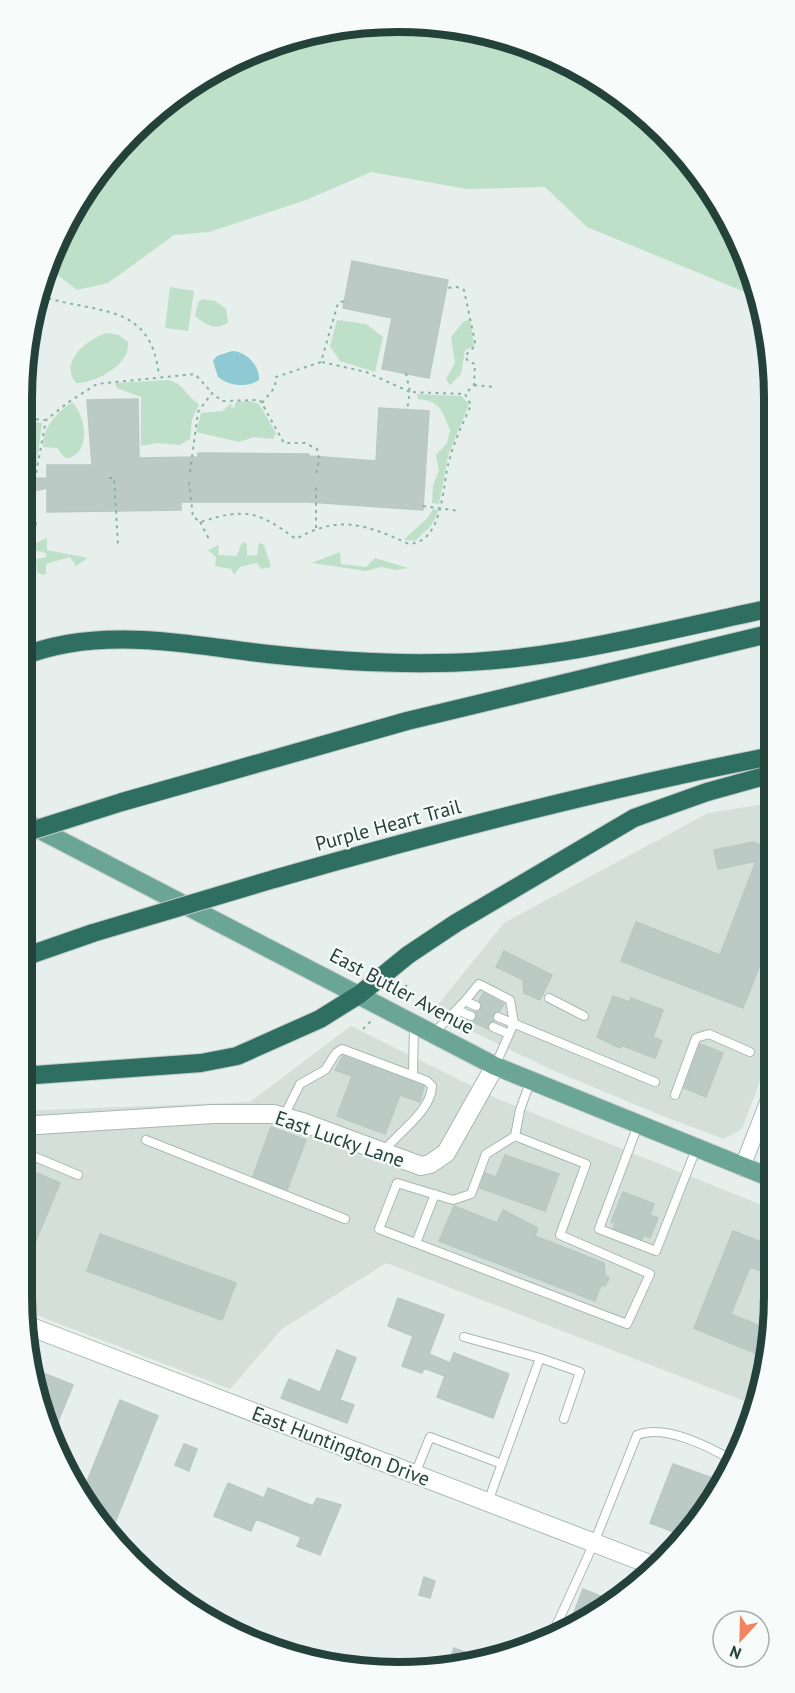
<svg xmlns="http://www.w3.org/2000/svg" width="795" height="1693" viewBox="0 0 795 1693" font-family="'PT Sans',sans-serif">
<rect width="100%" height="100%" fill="#e6efeb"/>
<!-- built -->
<path fill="#d4dfda" d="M772 803 773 1046 742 1129 724 1139 660 1115 550 1069 432 1012 504 923 708 813Z
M351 1026 498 1099 774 1210V1296L752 1404 386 1263 282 1329 230 1389 23 1310 21 1295V1111L250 1102Z"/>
<!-- green -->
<path fill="#bfe0c8" d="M398 21 542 50 627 99 696 169 745 253 757 297 587 227 545 187 467 189 371 172 306 200 209 232 174 235 108 283 77 290 47 267 50 253 132 131 254 50Z
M170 287 194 291 188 331 165 328Z
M203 299 215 301 226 309 228 322C217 332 204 324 195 316L198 302Z
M470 319 474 346 465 350 461 374 450 385 446 379 455 363 451 337 463 322Z
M337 320 366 324 383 337 375 372 340 361 330 346Z
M107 333 119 335 128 342C131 364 96 383 76 383 58 361 89 338 107 333Z
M168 380C184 383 186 397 199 404L192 420 190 439 180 445 157 443 141 446V397L117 388 115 383Z
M417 394 461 396 469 404 448 456 439 504 432 503 433 485 439 471 436 455 447 443 450 430C441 409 441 402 418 399Z
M250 401 259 404 276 433 273 439 254 437 239 442 196 432 201 413 223 411 231 403V407L234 408 236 402Z
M72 402C85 415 92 451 69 458H65L57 448 43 447C43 426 56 414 72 402Z
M21 420 42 423 36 469H27L25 441 21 438Z
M433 509 439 510 431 526 415 541 404 540C412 530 429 520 433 509Z
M47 538V550L88 558 76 566 70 557 46 564V574L42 575 37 572 36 559 46 557V553L33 550 31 545Z
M244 542 247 544V556L257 555 259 543 264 545 271 567 261 569 257 563 240 567 234 575 231 569 215 566 216 557 208 550 219 545 218 555 237 556 241 544Z
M340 552 341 564 366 567 375 558 408 568 395 570 381 567 366 571 312 563Z"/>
<!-- water -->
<path fill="#8ec9d4" d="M232 351C246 351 260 366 259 380 246 388 229 386 218 377L213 361 217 356Z"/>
<!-- building -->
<path fill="#bbcac4" stroke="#b8c9c2" stroke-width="1.5" d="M352 261 448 280 429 378 382 369 392 318 343 308Z
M138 399 139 458 198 457V453L309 454V456L376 461 379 408 429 411 423 510 309 502H181V510L47 512V488L21 494V479L47 478V465H92L87 400Z
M753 842 772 850 773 932 743 1008 621 961 636 922 720 955 756 861 718 869 714 850Z
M504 951 552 975 540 1000 524 993 523 980 496 967Z
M483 993 504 1004 500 1011 493 1014 494 1021 488 1024V1029L473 1022 477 1018 475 1012 482 1008 479 1001Z
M613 996 630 1002 631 998 663 1010 653 1037 662 1041 655 1058 621 1045 620 1048 597 1037Z
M700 1044 723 1053 706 1097 684 1088Z
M343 1056 424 1086 420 1102 400 1095 385 1134 337 1116 352 1076 335 1070Z
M271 1127 306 1140 287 1190 253 1176Z
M505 1155 559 1174 545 1211 480 1188 485 1173 496 1177Z
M27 1169 60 1183 21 1276V1183Z
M623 1192 654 1204 650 1215 658 1218 650 1238 644 1235 642 1239 613 1228 615 1223 611 1222Z
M454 1206 497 1223 503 1210 538 1228 535 1236 604 1263 605 1275 609 1278 605 1286 601 1285 595 1301 439 1241Z
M733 1231 774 1247V1276L750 1267 731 1314 767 1329 762 1356 694 1328Z
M100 1234 236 1283 222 1320 87 1271Z
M398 1298 444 1315 429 1354 450 1363 454 1353 509 1374 493 1418 437 1397 445 1376 424 1368 422 1373 402 1366 413 1336 388 1326Z
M337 1350 356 1358 340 1400 354 1405 347 1423 281 1398 289 1379 320 1392Z
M33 1369 73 1385 57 1424 41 1417Z
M120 1400 158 1416 110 1535 99 1525 82 1494Z
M184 1444 197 1449 189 1471 175 1465Z
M673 1464 718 1480 682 1535 650 1523Z
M228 1483 264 1498 268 1488 313 1506 317 1498 341 1505 320 1555 297 1546 301 1537 256 1519 251 1531 214 1516Z
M424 1577 435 1581 430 1598 419 1595Z
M583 1589 610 1600 567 1631Z
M454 1648 480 1658 446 1669Z"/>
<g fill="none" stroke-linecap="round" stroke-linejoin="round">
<!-- service casing -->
<g stroke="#a8b8b2" stroke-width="10">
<path id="service" d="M549 998 584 1016
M465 1001 479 984 510 1000 514 1023 495 1066
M457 1010 471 1016
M498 1017 655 1082
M493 1027 509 1034
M434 1033 465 1001 476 1006
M413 1075 414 1025
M675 1095 696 1038 709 1034 750 1052
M284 1116 300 1084 325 1070 336 1053 342 1049 427 1081 432 1086C431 1112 398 1132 383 1152
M638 1125 599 1229 656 1251 696 1149
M515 1136 486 1154 471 1194 453 1200 397 1183 379 1229 627 1324 650 1274 560 1235 586 1164 515 1136 520 1110 530 1082
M146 1140 345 1219
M21 1154H28L78 1175
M416 1243 435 1194
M464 1337 540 1358 488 1502
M540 1358 580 1372 564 1419
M415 1474 430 1437 502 1464
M551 1637 594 1543 637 1435C664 1424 708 1446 732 1460"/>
</g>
<!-- minor casing -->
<g stroke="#a8b8b2" stroke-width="17">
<path id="minor" d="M742 1168 773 1088"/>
</g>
<!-- tertiary casing -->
<g stroke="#a8b8b2" stroke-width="20">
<path id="tertiary" d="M21 1126 213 1114H273L302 1122 421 1166 430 1164 446 1153 495 1066
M26 1325 657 1567"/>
</g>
<!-- primary casing -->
<g stroke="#c2cac8" stroke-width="20">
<path id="primary" d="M21 820 495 1066 774 1179"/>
</g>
<!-- motorway casing -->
<g stroke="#c2cac8" stroke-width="20">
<path id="motorway" d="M21 657C99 625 188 645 268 654 324 660 380 664 436 663 549 663 661 631 772 608
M122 802 407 721 772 633
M274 879C438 832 604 789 772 756
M21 958 93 933
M21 1076 201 1063 237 1056 320 1019 360 994 408 955 456 923 634 818 707 792 772 774"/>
</g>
<!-- path -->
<path stroke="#86b3a5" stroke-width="2" stroke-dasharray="3 4.5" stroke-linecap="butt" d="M41 296C98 315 151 301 159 376
M322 362 366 372 410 392 407 410
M406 373 410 392 465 394
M474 385 494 387
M21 400 43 298
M262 403 275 387 276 377 321 362 338 303 344 301
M21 418 45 420
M190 472 198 412 212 393 222 401 260 400 284 443H305L317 449 319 459 316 476
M109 478H114L118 545
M189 482 193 517 201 522C246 507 259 512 296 539 339 514 367 525 409 544 444 542 442 485 449 461 454 442 463 423 471 405L465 394 474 385 475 364 468 361 465 356 475 346V342L464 290 457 287 447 288
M423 506 460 511
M200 522 210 541
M36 525 33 490 46 420 70 401 97 384 195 374 212 393
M316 528V487
M395 997 407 985
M363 1029 372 1020"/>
<!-- service -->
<use href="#service" stroke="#fff" stroke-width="8"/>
<!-- minor -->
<use href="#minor" stroke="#fff" stroke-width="15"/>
<!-- tertiary -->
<use href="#tertiary" stroke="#fff" stroke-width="18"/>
<!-- primary -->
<use href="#primary" stroke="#6aa596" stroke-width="18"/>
<!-- motorway -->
<use href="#motorway" stroke="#2f6f62" stroke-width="18"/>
<!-- motorway-bridge casing -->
<g stroke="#c2cac8" stroke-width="20" stroke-linecap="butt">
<path id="motorway-bridge" d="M21 834 122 802
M93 933 274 879"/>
</g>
<!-- motorway-bridge -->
<use href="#motorway-bridge" stroke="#2f6f62" stroke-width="18"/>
</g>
<g text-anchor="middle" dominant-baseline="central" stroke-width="4.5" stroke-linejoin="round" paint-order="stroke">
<!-- street labels -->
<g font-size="20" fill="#24423a" stroke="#f7fbf9">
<text transform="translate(388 825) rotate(-15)">Purple Heart Trail</text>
<text transform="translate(402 991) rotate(28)">East Butler Avenue</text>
<text transform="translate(340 1139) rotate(19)">East Lucky Lane</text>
<text transform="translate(341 1446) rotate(21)">East Huntington Drive</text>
</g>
</g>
<!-- crop -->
<path d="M0 0H795V1693H0ZM398 32H398A366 366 0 0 1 764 398V1296A366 366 0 0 1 398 1662H398A366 366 0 0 1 32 1296V398A366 366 0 0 1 398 32Z" fill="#f7fbf9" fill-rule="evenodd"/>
<path fill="none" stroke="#24423a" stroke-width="8" d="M398 32H398A366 366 0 0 1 764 398V1296A366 366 0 0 1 398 1662H398A366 366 0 0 1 32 1296V398A366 366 0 0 1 398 32Z"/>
<!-- north arrow -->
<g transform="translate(741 1639) rotate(202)"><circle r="28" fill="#f7fbf9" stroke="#a3b1ad" stroke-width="1.5"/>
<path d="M0-4.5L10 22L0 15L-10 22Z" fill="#f4845f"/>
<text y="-9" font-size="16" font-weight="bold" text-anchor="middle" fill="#24423a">N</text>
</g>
</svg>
